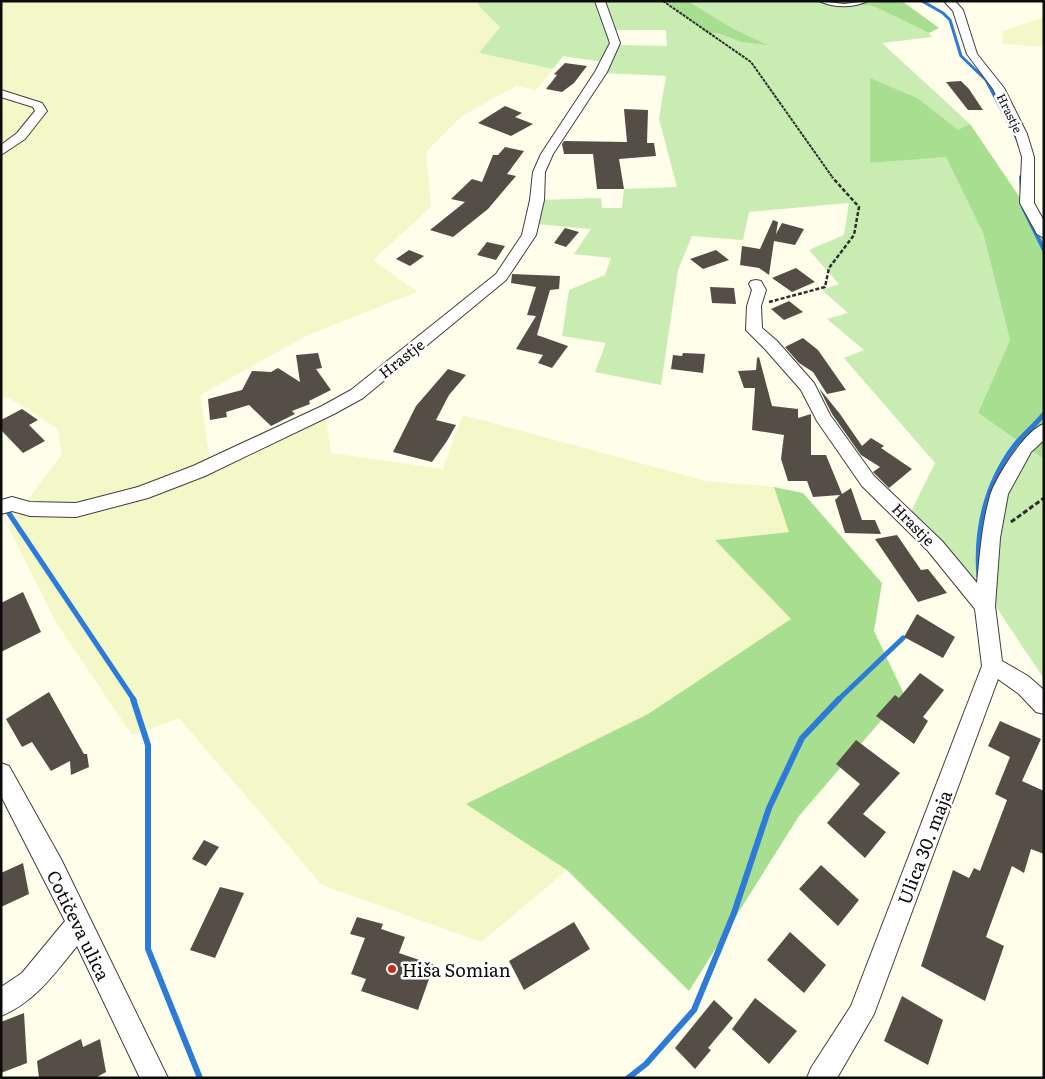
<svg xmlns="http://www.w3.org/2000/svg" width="1045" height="1079" viewBox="0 0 1045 1079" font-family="Literata,serif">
<rect width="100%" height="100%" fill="#fffeea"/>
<!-- farmland -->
<path fill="#f4f7c8" d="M1 1H477L480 7 500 27 479 53 553 69 536 90 516 86 462 116 426 152 431 207 373 260 417 292 310 334 200 395 212 474 326 415 331 453 443 469 463 415 706 481 774 487 789 532 715 540 792 619 648 714 467 804 567 870 481 942 322 885 179 718 132 735 56 622 8 526 62 454 57 428 8 397 1 399Z
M1044 17V47L1002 44 1003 31Z"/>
<!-- green -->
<path fill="#c8ecb1" d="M477 1H666L705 32 720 34 741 42 766 44 732 28 688 1H826L835 4 873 6 929 33 932 37 882 43 970 124 958 131 919 99 870 163 946 156 983 233 1010 340 978 413 1044 459V679L993 602 910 514 935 463 844 358 864 350 827 319 848 313 822 290 839 284 809 250 844 235 849 203 749 212 743 240 692 236 678 270 661 385 595 372 606 343 562 336 569 290 605 275 611 258 574 254 591 229 536 224 540 200 601 198 602 208H622L624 189 677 187 659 119 666 76 604 73 618 45 667 46 666 30H608L612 42 603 62 563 56 553 69 479 53 500 27 480 7Z"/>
<!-- forest -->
<path fill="#a8de8f" d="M666 1H688L732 28 768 45 741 42 720 34 705 32Z
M826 1H902L939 28 929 33 873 6 835 4Z
M870 78 919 99 958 130 970 124 1044 233V459L978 413 1010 340 983 233 946 157 870 163Z
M774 487 803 493 882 583 874 631 904 694 799 816 689 991 567 870 466 804 648 714 791 619 715 540 789 532Z"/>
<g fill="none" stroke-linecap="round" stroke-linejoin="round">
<!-- stream-far3 -->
<path stroke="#2c7bd7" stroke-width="3" d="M922 1 943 13 950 20 961 56 986 80 1017 139"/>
<!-- stream-far2 -->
<path stroke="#2c7bd7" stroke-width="4" d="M1021 177 1023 207 1044 250"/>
<!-- stream-far1 -->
<path stroke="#2c7bd7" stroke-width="5" d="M8 512 134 700
M979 577C975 530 986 483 1015 445 1024 434 1035 425 1044 414
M838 700 903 638"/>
<!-- stream -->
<path stroke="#2c7bd7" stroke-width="6" d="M133 699 148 745V949L200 1078
M628 1078 646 1064 694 1010 734 913 769 808 802 738 839 699"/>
</g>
<!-- building -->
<path fill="#554e47" d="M565 63 587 66 574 83 562 92 546 89 557 75 554 74Z
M961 81 969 89 983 110H968L946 82Z
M505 106 522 113 515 117 533 124 511 136 478 123Z
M624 109 648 110 647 143H654L656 156 619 159 624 189H597L593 154H564L562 144 564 141 627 142Z
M505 147 524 151 507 174 516 176 488 209 453 237 430 230 465 202 451 199 472 179 482 182 493 155H498Z
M773 220 778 222 776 234 782 223 804 229 795 245 774 241 769 275 759 268 740 265 742 246 760 249Z
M565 228 579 232 566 247 554 243Z
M487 242 505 246 496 260 477 255Z
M409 250 424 256 410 266 396 259Z
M716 250 729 260 703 269 690 259Z
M796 268 815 282 792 292 772 278Z
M512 274 560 276 559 289 550 290 537 335 568 346 552 368 538 363 543 355 516 349 536 316 527 315 536 287 511 283Z
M710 287 734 288 736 304 712 303Z
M789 301 803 312 784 320 771 309Z
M803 338 818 350 846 390 827 394 813 372 799 363 785 347Z
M318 353 322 368 316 369 331 390 309 401 310 404 292 411 295 414 271 426 249 405 226 412 227 417 210 420 208 399 242 390 252 371 271 372 278 368 300 382 296 355Z
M683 353 705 354 703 373 671 369 673 355 682 356Z
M759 357 772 406 798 409V418L811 414V455H826L842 494 851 488 862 520H875L881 534 845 533 835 500 840 495 813 497 807 481H788L781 459 784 435 752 430 755 388H744L738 371 756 370 757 358Z
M448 369 466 375 449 395 436 420 456 425 447 441 432 462 393 452 416 406Z
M819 388 840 414 862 446 871 438 884 446 881 448 912 469 889 488 873 472 880 467 861 455 832 414Z
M22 409 38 420 29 425 45 441 23 453 1 430V420Z
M897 535 921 570 928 569 947 593 918 602 875 539Z
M23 592 41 632 1 652V603Z
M917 614 955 637 943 658 904 637Z
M920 673 944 690 923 717 928 721 914 744 876 716 895 695 899 698Z
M49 692 84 754H87L89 767 71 775 70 761 51 771 32 742 22 747 6 719Z
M1000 721 1041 739 1022 781 1044 791V854L1031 849 1024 873 1012 866 986 937 1004 946 985 1001 921 966 953 870 969 878 974 868 980 871 1007 800 995 794 1010 757 988 746Z
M856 740 900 773 863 814 886 832 865 858 827 823 860 784 836 764Z
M204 840 219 847 206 866 192 859Z
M23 863 29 894 1 907V873Z
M821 865 859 900 838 926 799 889Z
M220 887 244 893 215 958 190 950Z
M357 917 383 924 381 929 405 937 399 953 434 965 418 1010 361 991 366 979 351 974 365 938 350 934Z
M574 922 590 949 524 990 509 961Z
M790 932 826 965 804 993 767 960Z
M902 996 943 1020 928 1065 884 1041Z
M755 998 797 1031 769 1064 732 1029Z
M714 1000 733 1018 708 1048 711 1050 695 1069 675 1048Z
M24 1013 27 1063 1 1073V1022Z
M81 1039 83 1047 100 1039 106 1072 95 1078H39L37 1061Z"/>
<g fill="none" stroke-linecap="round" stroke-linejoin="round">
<!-- service casing -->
<g stroke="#3f3f3f" stroke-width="2">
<path id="service" d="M819 1 844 4 868 1C853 8 834 8 819 1Z"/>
</g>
<!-- minor casing -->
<g stroke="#3f3f3f" stroke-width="2">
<path id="minor" d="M595 1H605L620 43 607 72 553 154 545 172 544 200 536 235 506 280 363 398 334 414 205 476 148 498 76 517 30 516 12 511 1 514V500L12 497 30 502 76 503 138 487 193 466 322 406 351 390 496 274 522 235 530 200 533 172 541 154 595 72 610 43Z
M944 1H955L963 10 977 54 1004 88 1027 134 1034 157V203L1044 221V238L1037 234 1020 203 1022 157 1015 134 993 89 967 54 953 11Z
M1 90 42 103 47 111 25 139 1 155V145L17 133 35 111 33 107 1 97Z
M756 280 761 281 766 290 761 306 762 328 777 341 814 383 830 415 874 476 942 541 977 583C980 554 982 524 990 496 995 478 1026 429 1044 424V440L1031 452 1008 494 1000 538 995 606 1002 661 1028 676 1044 690V714L1036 712 1019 694 998 679 874 1014 837 1078H807L811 1068 851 1006 982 666 975 609 928 551 862 486 817 421 801 390 765 349 746 330 747 306 752 290 749 284 751 281Z
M1 763 9 766 61 859 168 1078H140L77 946C55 973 35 1002 1 1016V987L22 973 65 921 1 796Z"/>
</g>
<!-- path-far2 -->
<path stroke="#2e2e2e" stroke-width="2" stroke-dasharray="3 1" stroke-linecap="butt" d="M663 1 751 62 833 178"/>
<!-- path-far1 -->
<path stroke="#2e2e2e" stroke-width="2.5" stroke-dasharray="4 2" stroke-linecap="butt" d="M769 302 825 287 829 268 854 235 859 207 832 177"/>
<!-- path -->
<path stroke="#2e2e2e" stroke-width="3" stroke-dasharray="5 2.5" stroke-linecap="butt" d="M1011 522 1044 498"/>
<!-- service -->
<use href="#service" fill="#fff" fill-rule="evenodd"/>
<!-- minor -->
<use href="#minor" fill="#fff" fill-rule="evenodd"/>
</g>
<!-- markers -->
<circle fill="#c52a1a" stroke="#fff" stroke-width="2" cx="392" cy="969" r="5"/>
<g text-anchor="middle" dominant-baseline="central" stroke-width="5" stroke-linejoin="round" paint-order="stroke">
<!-- far-street labels -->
<g font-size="12" fill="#0c0c0c" stroke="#fff">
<text transform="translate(1010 113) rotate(64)">Hrastje</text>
</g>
<!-- street labels -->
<g font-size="15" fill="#0c0c0c" stroke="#fff">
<text transform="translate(401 358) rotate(-38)">Hrastje</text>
<text transform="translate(914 524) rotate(45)">Hrastje</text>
</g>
<!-- near-street labels -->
<g font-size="18" fill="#0c0c0c" stroke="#fff">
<text transform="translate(924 847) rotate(-69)">Ulica 30. maja</text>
<text transform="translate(79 925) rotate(64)">Cotičeva ulica</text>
</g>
<!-- near-poi labels -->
<g font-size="18" fill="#0c0c0c" stroke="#fff" text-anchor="start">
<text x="402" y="969">Hiša Somian</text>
</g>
</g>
<!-- border -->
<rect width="1045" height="1079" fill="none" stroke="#0c0c0c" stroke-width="5"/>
</svg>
